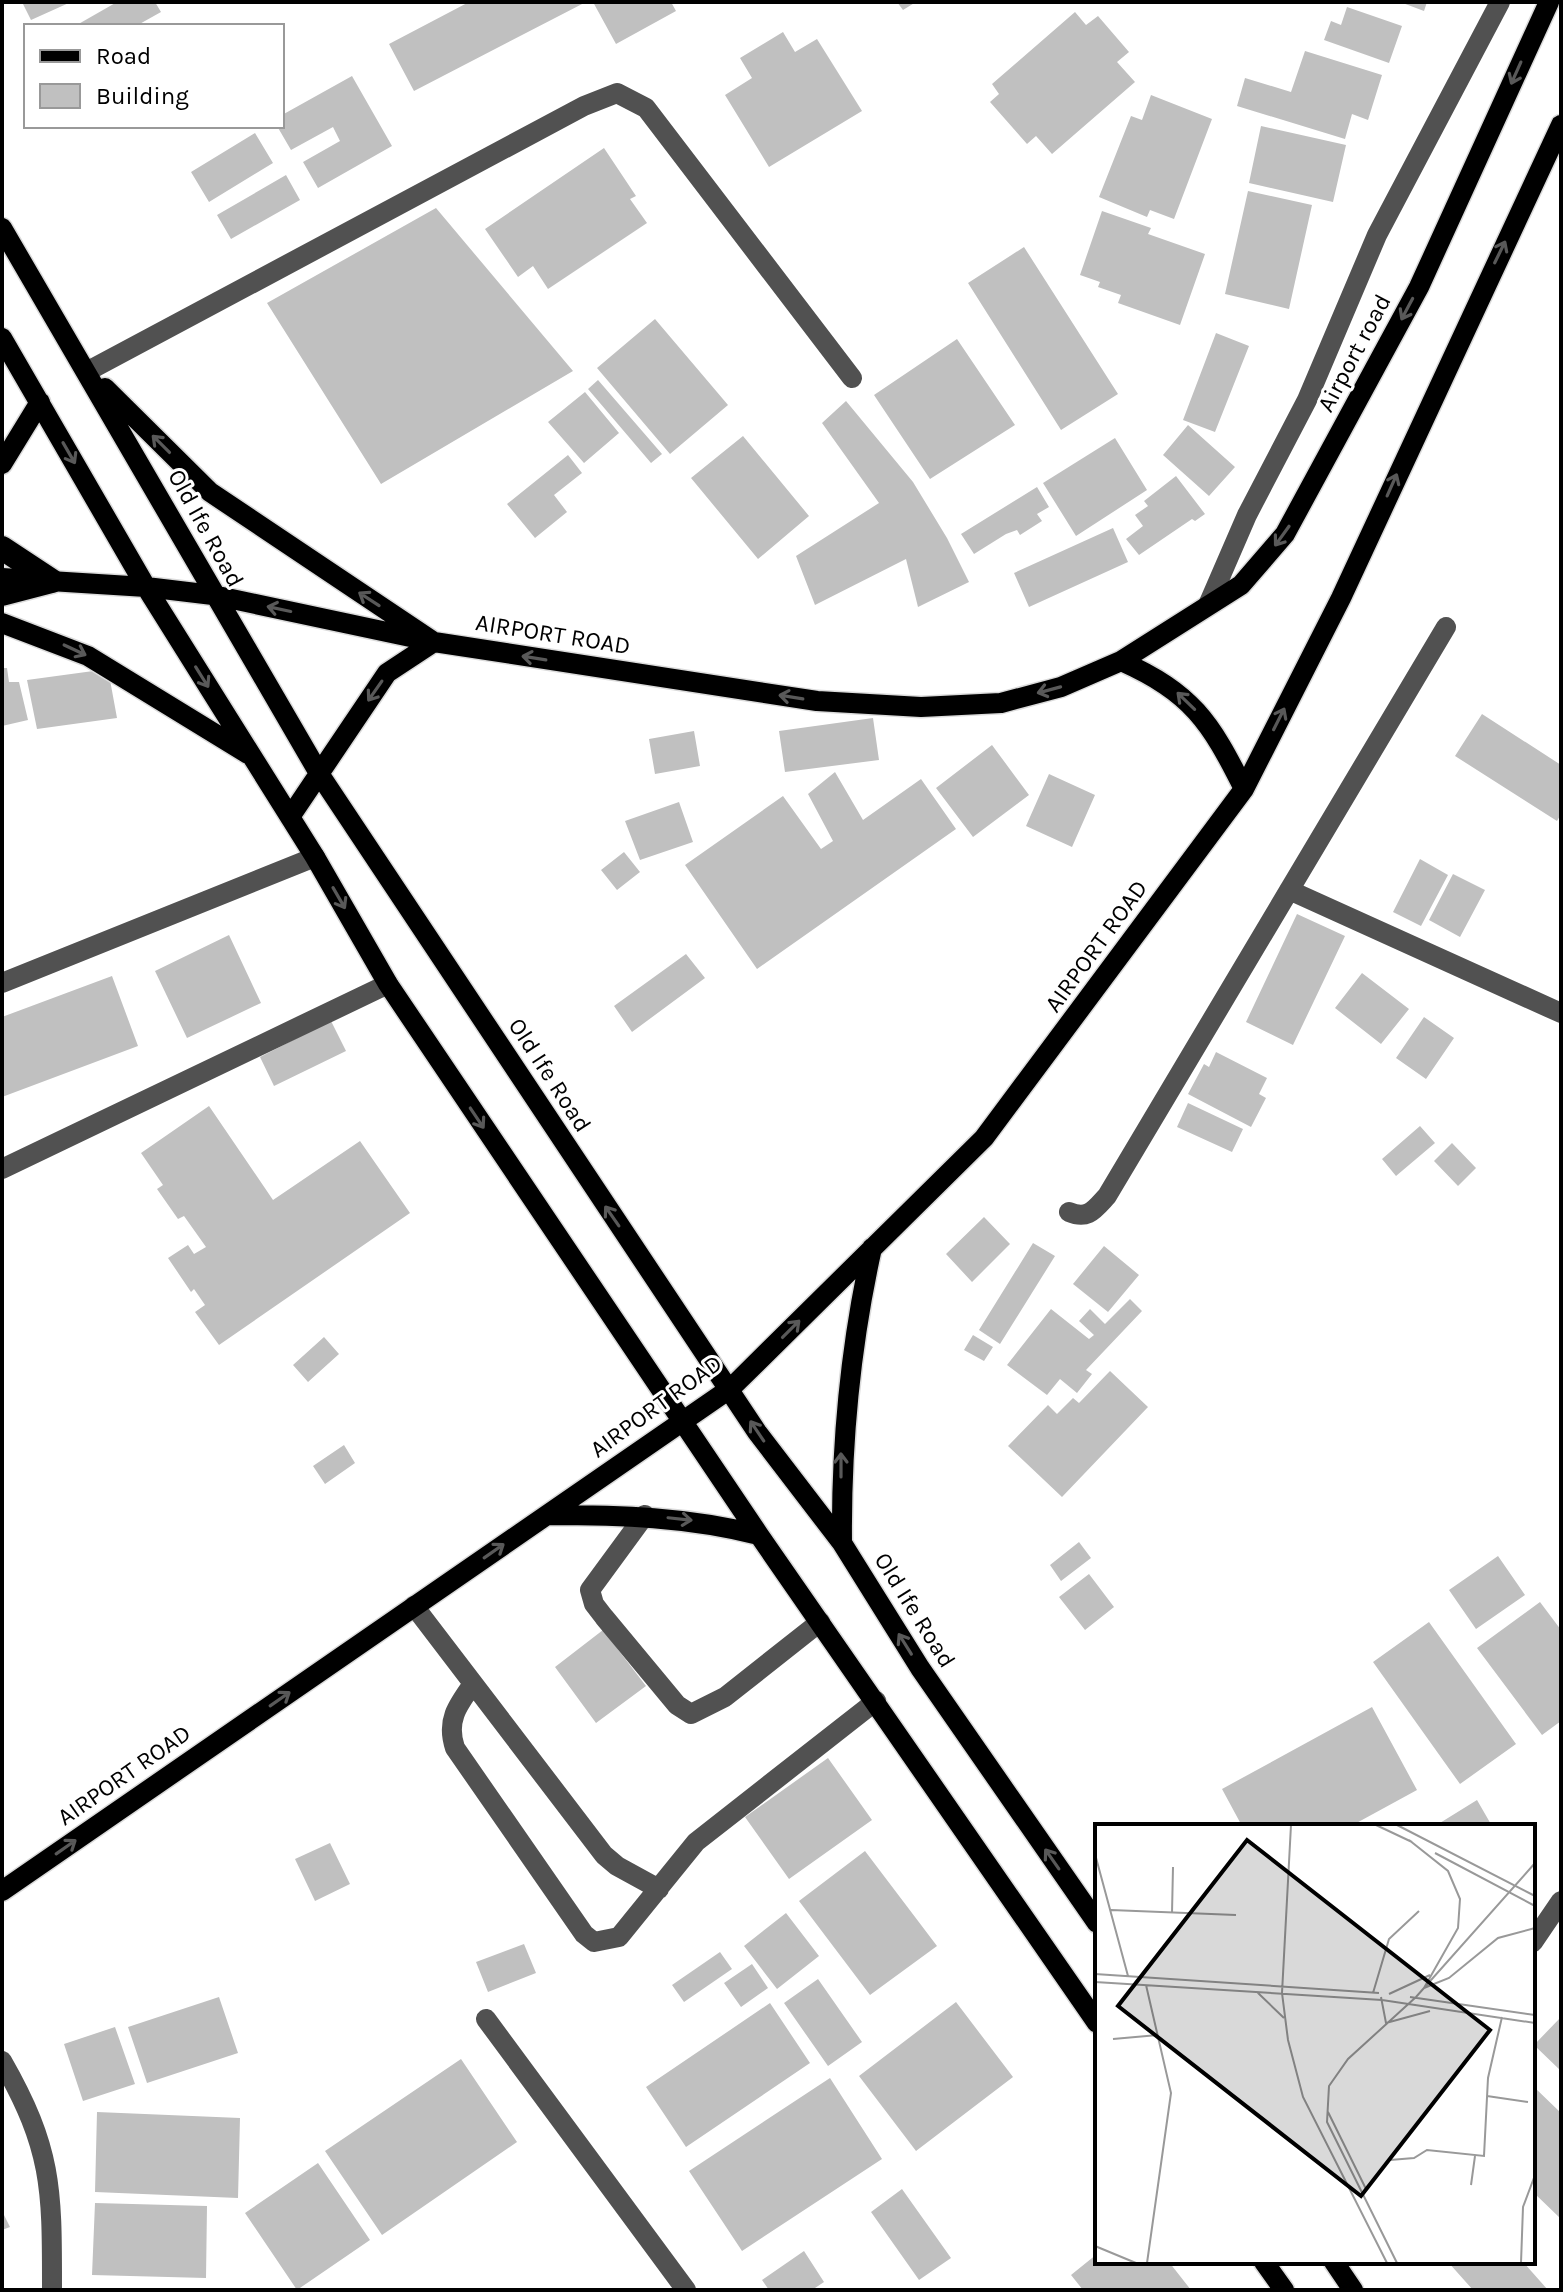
<svg xmlns="http://www.w3.org/2000/svg" width="1563" height="2292" viewBox="0 0 1563 2292" font-family="Karla,sans-serif">
<rect width="100%" height="100%" fill="#fff"/>
<!-- building -->
<path fill="#c0c0c0" d="M22 2H71L31 20Z
M117 2H155L161 12 136 26H75Z
M469 2H586L414 91 389 44Z
M593 2H671L676 11 616 44Z
M897 2H916L903 10Z
M1400 2H1427L1424 11Z
M1347 7 1402 26 1389 63 1324 40 1331 21 1341 25Z
M1075 12 1086 25 1098 16 1129 52 1117 62 1135 82 1052 154 1036 136 1027 144 990 102 999 94 992 84Z
M783 32 795 52 817 39 862 111 769 167 725 95 752 78 740 58Z
M1305 51 1382 75 1368 120 1352 114 1345 139 1237 106 1245 78 1291 92Z
M352 76 392 146 318 188 303 162 340 141 333 127 291 150 277 126H282V115Z
M1151 95 1212 119 1174 219 1150 210 1147 217 1099 197 1131 116 1142 120Z
M1261 126 1346 145 1333 202 1249 183Z
M255 133 273 163 209 202 191 172Z
M604 148 636 196 630 199 647 223 548 289 533 266 518 277 485 229Z
M286 175 300 200 231 239 217 215Z
M1248 191 1312 205 1289 309 1225 294Z
M436 208 573 371 381 484 267 303Z
M1102 211 1151 228 1148 234 1205 254 1180 325 1118 303 1121 295 1098 287 1100 282 1080 275Z
M1024 247 1118 394 1061 430 968 283Z
M655 319 728 405 670 454 597 368Z
M1216 333 1249 346 1215 432 1183 420Z
M957 339 1015 425 930 479 874 395Z
M598 380 662 454 651 463 588 389Z
M585 392 619 433 584 463 548 422Z
M846 401 913 482 947 538 969 582 918 607 906 559 815 605 796 556 879 503 822 423Z
M1188 425 1235 467 1209 496 1163 455Z
M743 436 809 516 758 559 691 478Z
M1115 438 1147 490 1076 536 1043 483Z
M568 455 582 473 554 495 567 512 535 538 507 504Z
M1176 476 1205 514 1195 521 1192 519 1139 555 1126 539 1143 526 1135 515 1148 506 1144 501Z
M1037 487 1049 507 1037 514 1042 521 1020 535 1017 530 1006 534 974 554 961 534Z
M1113 528 1128 562 1029 607 1014 573Z
M2 668H7L9 682H19L28 720 2 726Z
M108 669 117 718 37 729 27 680Z
M1482 714 1561 765V814L1557 821 1455 756Z
M873 718 879 760 785 772 779 731Z
M694 731 700 766 655 774 649 739Z
M992 745 1029 795 973 837 936 788Z
M835 772 863 820 921 779 956 829 757 969 685 865 783 796 821 849 833 841 808 794Z
M1049 774 1095 795 1072 847 1026 826Z
M679 802 693 842 640 860 625 821Z
M624 852 640 872 617 890 601 870Z
M1420 859 1448 875 1421 926 1393 912Z
M1453 874 1485 890 1460 937 1429 920Z
M1297 914 1345 936 1293 1045 1246 1022Z
M229 935 261 1003 187 1038 155 971Z
M686 954 705 978 632 1032 614 1006Z
M1362 973 1409 1009 1381 1044 1335 1008Z
M112 976 138 1046 2 1097V1017Z
M1424 1017 1454 1038 1426 1079 1396 1058Z
M331 1021 346 1051 274 1086 260 1057Z
M1216 1052 1267 1078 1259 1094 1266 1098 1251 1127 1188 1094 1204 1064 1209 1067Z
M1188 1103 1243 1129 1232 1152 1177 1127Z
M209 1106 273 1200 360 1141 410 1213 219 1345 195 1312 205 1305 194 1289 191 1292 168 1258 188 1245 194 1254 206 1247 184 1216 178 1219 157 1189 163 1185 141 1153Z
M1420 1126 1435 1143 1396 1176 1382 1159Z
M1452 1143 1476 1168 1458 1186 1434 1161Z
M984 1217 1010 1244 972 1282 946 1254Z
M1033 1243 1055 1256 1000 1344 979 1330Z
M1104 1246 1139 1275 1108 1312 1073 1284Z
M1130 1299 1142 1311 1086 1370 1092 1374 1077 1393 1060 1379 1047 1395 1007 1365 1051 1309 1089 1339 1094 1335 1079 1321 1090 1309 1105 1324Z
M973 1335 993 1347 984 1361 964 1350Z
M324 1337 339 1354 308 1382 293 1365Z
M1110 1371 1148 1407 1062 1497 1008 1446 1048 1405 1057 1414 1073 1398 1079 1403Z
M344 1445 355 1463 325 1484 313 1466Z
M1079 1542 1091 1558 1061 1581 1050 1565Z
M1498 1556 1525 1595 1476 1629 1449 1590Z
M1089 1574 1114 1607 1085 1630 1059 1597Z
M1540 1602 1561 1630V1721L1542 1735 1477 1648Z
M1429 1622 1516 1744 1460 1784 1373 1662Z
M603 1630 646 1686 596 1723 555 1667Z
M1372 1707 1417 1790 1351 1826H1242L1222 1789Z
M828 1758 872 1820 789 1879 745 1817Z
M1477 1800 1492 1826H1435Z
M330 1843 350 1884 315 1901 295 1859Z
M865 1851 937 1946 870 1995 799 1901Z
M786 1913 819 1956 777 1989 744 1946Z
M524 1944 536 1973 488 1992 476 1962Z
M720 1952 732 1969 684 2002 672 1985Z
M752 1964 768 1988 741 2007 724 1983Z
M818 1979 862 2042 828 2066 784 2003Z
M219 1997 238 2053 147 2083 128 2027Z
M956 2002 1013 2077 916 2151 859 2076Z
M770 2003 810 2063 686 2147 646 2087Z
M1561 2017V2071L1534 2045Z
M115 2027 135 2084 83 2101 64 2044Z
M461 2059 517 2142 382 2235 325 2151Z
M830 2078 882 2159 742 2251 689 2171Z
M1533 2086 1561 2113V2219L1533 2192Z
M97 2112 240 2118 238 2198 95 2192Z
M318 2163 370 2240 297 2290 245 2213Z
M902 2189 951 2258 919 2280 871 2212Z
M95 2203 207 2206 206 2278 92 2275Z
M2 2211 10 2227 2 2230Z
M804 2251 824 2282 812 2290H769L762 2280Z
M1097 2254V2262H1169L1191 2290H1083L1071 2275Z
M1448 2262H1523L1548 2290H1473Z"/>
<g fill="none" stroke-linecap="round" stroke-linejoin="round">
<!-- major casing -->
<g stroke="#dbdbdb" stroke-width="23">
<path id="major" d="M2 228 320 775 757 1432 842 1543 920 1668 1097 1923
M2 338 146 587 315 857 388 984 759 1535 1097 2023
M105 388 210 492 434 642 387 673 290 817
M2 464 40 402
M2 578 146 587 213 595 434 642 817 701 921 707 1001 703 1061 687 1121 661 1241 585 1285 534 1419 287 1549 2
M2 623 88 656 248 754
M1121 661C1192 693 1210 721 1244 789
M547 1515C620 1515 688 1517 759 1535
M842 1543C841 1442 850 1347 872 1248
M2 1891 731 1388 984 1138 1244 789 1341 598 1561 125
M1264 2262 1284 2290
M1334 2262 1353 2290"/>
</g>
<!-- highway casing -->
<g stroke="#dbdbdb" stroke-width="27">
<path id="highway" d="M2 548 52 581
M2 594 52 581"/>
</g>
<!-- minor -->
<path stroke="#515151" stroke-width="20" d="M88 371 584 106 617 93 646 108 852 378
M1208 605 1247 515 1307 400 1377 235 1500 2
M1289 890 1561 1013
M2 983 315 857
M2 1169 388 984
M1069 1212C1088 1220 1094 1210 1107 1196L1446 627
M645 1515 590 1590 594 1604 604 1617 677 1705 691 1714 725 1697 820 1622
M414 1606 604 1855 617 1866 659 1889
M473 1684C457 1706 446 1721 455 1748L584 1934 594 1942 619 1937 696 1842 876 1701
M1533 1942 1561 1901
M486 2019 686 2290
M2 2061C53 2150 52 2190 52 2290"/>
<!-- major -->
<use href="#major" stroke="#000" stroke-width="20"/>
<!-- highway -->
<use href="#highway" stroke="#000" stroke-width="24"/>
</g>
<!-- one-way arrows -->
<defs><path id="oneway-shaft" d="M-6 0H5M1.5-3L5.5 0L1.5 3" fill="none" stroke-width="1.6" stroke-linecap="round" stroke-linejoin="round" transform="scale(2)"/></defs>
<g stroke="#595959">
<use href="#oneway-shaft" transform="translate(1516 73) rotate(114)"/>
<use href="#oneway-shaft" transform="translate(1500 252) rotate(-64)"/>
<use href="#oneway-shaft" transform="translate(1407 309) rotate(118)"/>
<use href="#oneway-shaft" transform="translate(161 444) rotate(-135)"/>
<use href="#oneway-shaft" transform="translate(69 453) rotate(60)"/>
<use href="#oneway-shaft" transform="translate(1392 485) rotate(-66)"/>
<use href="#oneway-shaft" transform="translate(1282 536) rotate(126)"/>
<use href="#oneway-shaft" transform="translate(369 599) rotate(-147)"/>
<use href="#oneway-shaft" transform="translate(279 609) rotate(-168)"/>
<use href="#oneway-shaft" transform="translate(75 650) rotate(25)"/>
<use href="#oneway-shaft" transform="translate(534 658) rotate(-171)"/>
<use href="#oneway-shaft" transform="translate(202 677) rotate(58)"/>
<use href="#oneway-shaft" transform="translate(1049 690) rotate(165)"/>
<use href="#oneway-shaft" transform="translate(375 691) rotate(125)"/>
<use href="#oneway-shaft" transform="translate(791 697) rotate(-171)"/>
<use href="#oneway-shaft" transform="translate(1186 701) rotate(-136)"/>
<use href="#oneway-shaft" transform="translate(1279 719) rotate(-63)"/>
<use href="#oneway-shaft" transform="translate(339 898) rotate(60)"/>
<use href="#oneway-shaft" transform="translate(477 1118) rotate(56)"/>
<use href="#oneway-shaft" transform="translate(612 1216) rotate(-125)"/>
<use href="#oneway-shaft" transform="translate(791 1329) rotate(-45)"/>
<use href="#oneway-shaft" transform="translate(757 1431) rotate(-124)"/>
<use href="#oneway-shaft" transform="translate(841 1465) rotate(-90)"/>
<use href="#oneway-shaft" transform="translate(680 1519) rotate(6)"/>
<use href="#oneway-shaft" transform="translate(494 1551) rotate(-35)"/>
<use href="#oneway-shaft" transform="translate(905 1644) rotate(-122)"/>
<use href="#oneway-shaft" transform="translate(280 1699) rotate(-35)"/>
<use href="#oneway-shaft" transform="translate(66 1847) rotate(-35)"/>
<use href="#oneway-shaft" transform="translate(1052 1859) rotate(-125)"/>
</g>
<g text-anchor="middle" dominant-baseline="central" stroke-width="6" stroke-linejoin="round" paint-order="stroke">
<!-- street labels -->
<g font-size="24" fill="#000" stroke="#fff">
<text transform="translate(1354 353) rotate(-62)">Airport road</text>
<text transform="translate(206 528) rotate(61)">Old Ife Road</text>
<text transform="translate(553 634) rotate(9)">AIRPORT ROAD</text>
<text transform="translate(1096 946) rotate(-54)">AIRPORT ROAD</text>
<text transform="translate(550 1075) rotate(57)">Old Ife Road</text>
<text transform="translate(656 1406) rotate(-36)">AIRPORT ROAD</text>
<text transform="translate(915 1610) rotate(58)">Old Ife Road</text>
<text transform="translate(124 1775) rotate(-35)">AIRPORT ROAD</text>
</g>
</g>
<!-- overview -->
<g transform="translate(1095 1824)">
<rect width="440" height="440" fill="#fff"/>
<path fill="none" stroke="#999" stroke-width="2" d="M196 1 187 169 193 216 208 273 292 439M281 1 317 18M302 1 440 72M314 16 353 47 365 75 363 104 329 164M340 29 440 82M0 30 33 152M16 86 141 91M77 89 78 43M0 150 284 169M0 158 287 176 440 199M51 161 76 269 52 439M329 164 354 154 403 114 440 104M162 168 189 194M278 169 294 115 324 87M294 170 335 151M286 173 291 199 335 187M315 173 440 191M18 215 63 211M392 272 433 278M233 288 271 365M295 336 319 334 332 326 389 332 393 254 407 193M376 361 380 332M0 422 41 439M302 439 232 298 234 262 253 235 321 173 440 39M426 439 428 383 440 351"/>
<path fill="#000" fill-opacity="0.15" stroke="#000" stroke-width="4" d="M152 16 395 206 266 372 23 182Z"/>
<rect width="440" height="440" fill="none" stroke="#000" stroke-width="4"/>
</g>
<!-- border -->
<rect width="1563" height="2292" fill="none" stroke="#000000" stroke-width="8"/>
<!-- legend -->
<rect x="24" y="24" width="260" height="104" fill="#ffffff" stroke="#999999" stroke-width="2"/>
<rect x="40" y="50" width="40" height="12" fill="#000000" stroke="#999999" stroke-width="2"/>
<text x="96" y="64" font-size="24" fill="#000000">Road</text>
<rect x="40" y="84" width="40" height="24" fill="#c0c0c0" stroke="#999999" stroke-width="2"/>
<text x="96" y="104" font-size="24" fill="#000000">Building</text>
</svg>
